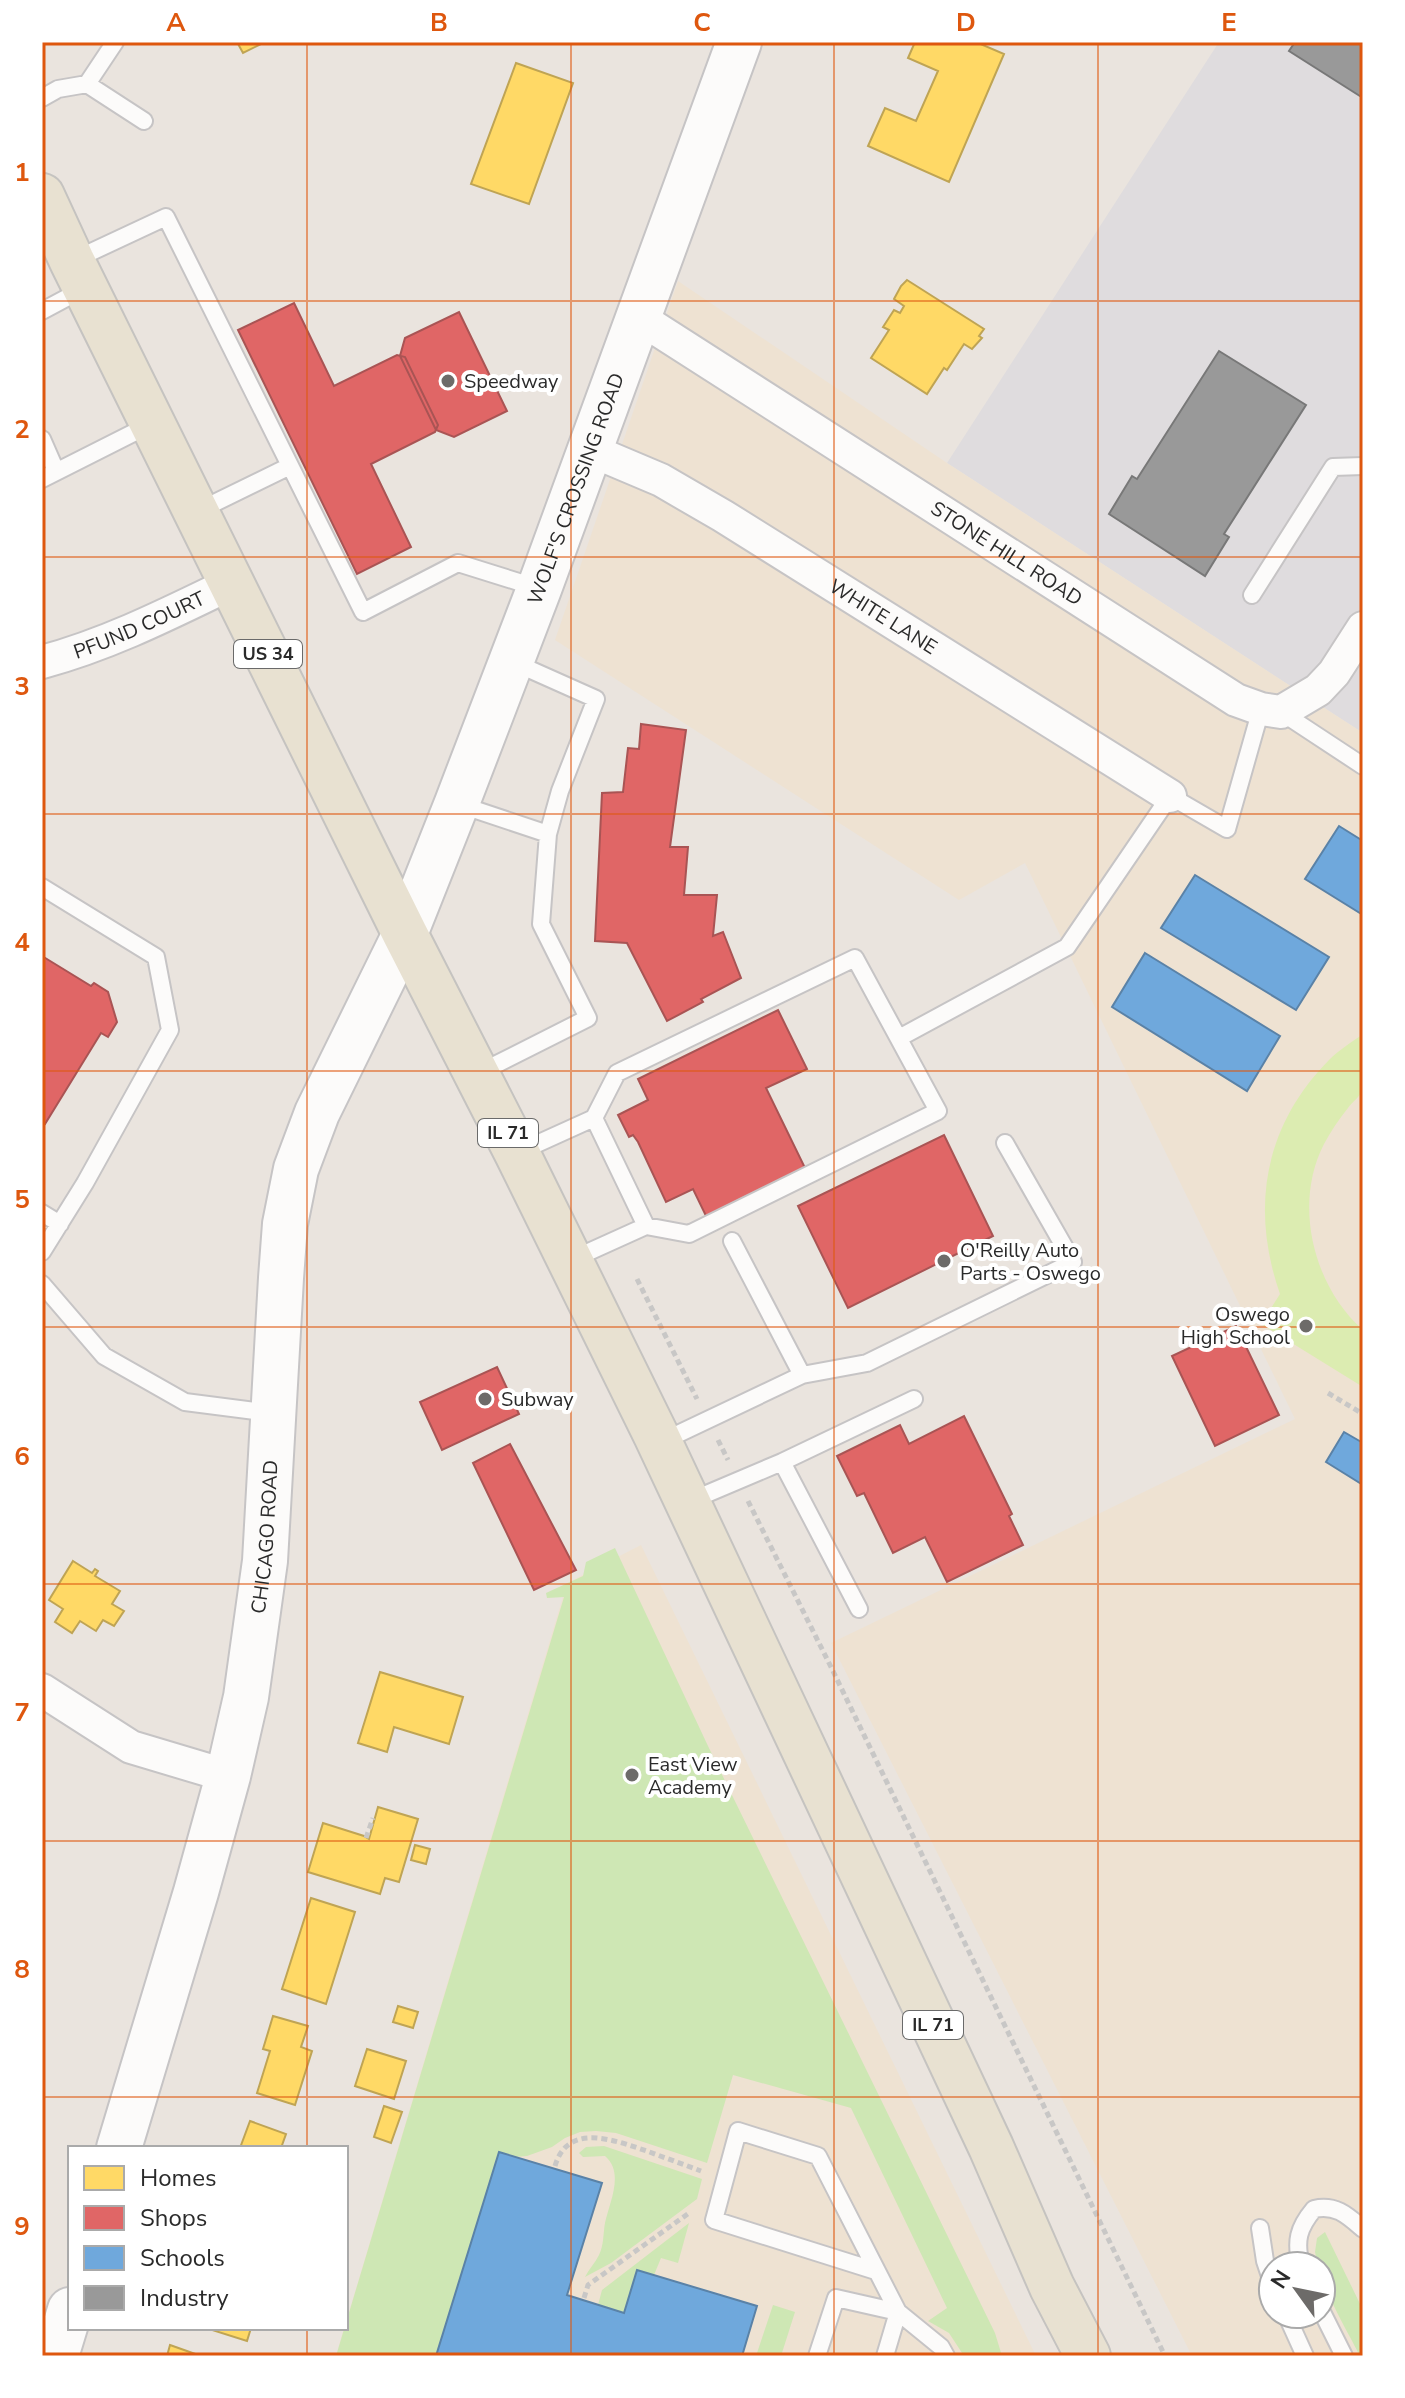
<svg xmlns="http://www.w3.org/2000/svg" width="1405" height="2398" viewBox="0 0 1405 2398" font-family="'Nunito Sans',sans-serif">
<rect width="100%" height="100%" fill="#eae4de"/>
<!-- industrial -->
<path fill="#dfdcde" d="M1219 42H1363V733L947 463Z"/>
<!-- education -->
<path fill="#eee2d2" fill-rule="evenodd" d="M678 281 947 463 1363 733V2356H1192L831 1643 1295 1419 1025 863 959 900 555 640ZM1273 2266H1321V2314H1273Z
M641 1545 1036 2356H336L344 2328H346V2322L567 1583Z"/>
<!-- green -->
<path fill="#cee7b4" d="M615 1548 708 1746 995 2333 1002 2356H964L949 2333 928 2321 947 2308 851 2108 733 2075 707 2163 616 2133 596 2131 580 2132 565 2138 552 2147 527 2156 515 2157 499 2152 436 2356H336L564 1597 547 1598 546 1593 583 1576 586 1562Z
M604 2146 702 2179 697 2199 611 2263 585 2277C589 2269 595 2263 599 2255 604 2245 603 2234 605 2223 609 2203 625 2173 605 2156L583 2157 579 2153 586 2147Z
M689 2223 678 2263 661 2258 654 2275 637 2270 624 2313 598 2305 602 2290Z
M1325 2232 1363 2310V2356H1360C1349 2334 1321 2288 1321 2266H1318L1315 2252 1317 2238Z
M773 2305 795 2312 781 2356H756Z"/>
<!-- pitch -->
<path fill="#dcecb1" d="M1363 1034C1363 1047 1366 1077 1363 1089 1361 1096 1352 1102 1348 1108 1339 1119 1331 1131 1324 1144 1293 1204 1313 1286 1363 1330V1387L1261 1324 1280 1294C1250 1208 1264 1126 1329 1060 1339 1050 1352 1042 1363 1034Z"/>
<!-- homes -->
<path fill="#ffd966" stroke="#bfa454" stroke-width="2" d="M237 42H265L243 53Z
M915 42H976L1004 54 949 182 868 146 885 108 916 121 938 71 908 58Z
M516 63 573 83 529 204 471 184Z
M907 280 984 329 979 336 982 338 972 349 964 344 947 370 944 368 927 394 871 358 889 330 883 327 894 310 900 313 904 306 894 299 901 286Z
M73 1561 92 1573 95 1569 98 1571 95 1576 120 1591 112 1604 124 1611 114 1626 103 1620 96 1631 80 1621 72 1633 55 1622 63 1609 49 1600Z
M380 1672 463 1697 449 1744 394 1727 387 1752 358 1743Z
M378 1807 418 1819 399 1882 385 1878 380 1894 308 1872 323 1823 364 1836 369 1839Z
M415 1845 430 1849 426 1864 411 1860Z
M311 1898 355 1912 326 2004 282 1989Z
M398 2006 418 2012 413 2028 393 2022Z
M273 2016 308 2026 301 2047 312 2051 295 2105 257 2093 270 2051 263 2049Z
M367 2049 406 2061 394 2099 355 2086Z
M384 2106 402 2112 391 2143 374 2137Z
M250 2121 286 2134 281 2148H240Z
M213 2328H251L247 2341 212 2330Z
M170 2345 201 2356H167Z"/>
<!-- shops -->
<path fill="#e06666" stroke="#a95454" stroke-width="2" d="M294 303 334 386 397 355 405 357 438 425 435 432 371 464 411 547 357 574 238 330Z
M459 312 507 411 454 437 436 430 400 356 405 338Z
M641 724 686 730 670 847H688L684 895H717L713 936 723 932 741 978 701 999 703 1002 667 1021 627 943 595 941 602 793 623 792 628 748 639 749Z
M42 956 91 986 94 983 108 992 117 1022 108 1037 101 1033 45 1124 42 1123Z
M778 1010 807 1069 766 1088 806 1170 707 1218 693 1189 666 1202 638 1142 633 1135 629 1137 618 1115 648 1100 638 1079Z
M944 1135 993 1236 848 1308 798 1206Z
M1236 1326 1279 1415 1215 1446 1172 1356Z
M497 1367 519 1414 442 1450 420 1402Z
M964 1416 1012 1514 1009 1516 1023 1545 947 1582 925 1537 893 1553 864 1493 857 1496 837 1456 900 1425 909 1444Z
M510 1444 576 1570 534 1590 473 1463Z"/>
<!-- schools -->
<path fill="#6fa8dc" stroke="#5a82a7" stroke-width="2" d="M1339 826 1363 841V915L1305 879Z
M1195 875 1329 957 1296 1010 1161 928Z
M1145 953 1280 1036 1247 1091 1112 1007Z
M1344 1432 1363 1443V1485L1326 1462Z
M499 2152 602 2183 567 2295 624 2313 637 2270 757 2306 742 2356H436Z"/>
<!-- industry -->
<path fill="#999" stroke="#787878" stroke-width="2" d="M1295 42H1363V98L1289 51Z
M1219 351 1306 405 1224 534 1229 537 1205 576 1109 514 1132 476 1137 479Z"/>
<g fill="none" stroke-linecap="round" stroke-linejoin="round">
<!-- service casing -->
<g stroke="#c6c4c5" stroke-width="20">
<path id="service" d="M87 84 115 42
M42 98 58 89 87 84 144 121
M74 260 166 217 363 612 458 563 538 588
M42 311 85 288
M42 439 56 471
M42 479 151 424
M198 511 290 466
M1252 595 1333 467 1363 466
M1281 712 1363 766
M458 804 548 834
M42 887 156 957 170 1030 85 1183 42 1252
M899 1038 1067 947 1170 796 1227 829 1261 709
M479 1073 588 1018 541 924 548 834 560 791 596 699 513 662
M594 1118 646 1226
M519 1152 594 1118 617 1073 855 958 938 1111 689 1234 646 1226 573 1259
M42 1213 60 1224
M732 1241 802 1375
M42 1284 104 1356 185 1402 271 1413
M661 1442 802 1375 867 1363 1073 1262 1005 1143
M782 1462 859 1609
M690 1501 782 1462 914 1399
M1260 2228 1265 2261 1273 2285
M1301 2266C1295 2241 1298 2228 1314 2209 1336 2204 1348 2216 1363 2229
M876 2271 714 2220 738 2131 818 2156 898 2312 885 2356
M1321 2310 1344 2356
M1286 2314 1305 2356
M817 2356 836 2298 898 2312 941 2347 946 2356"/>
</g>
<!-- minor casing -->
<g stroke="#c6c4c5" stroke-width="36">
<g id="minor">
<path id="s1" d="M638 317 1236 700 1261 709 1281 712 1318 690 1334 673 1363 628"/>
<path id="s2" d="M590 450 661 480 723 516 1170 796"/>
<path id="s3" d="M42 662C109 644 170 613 232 583"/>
<path d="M42 1690 131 1747 228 1776"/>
</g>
</g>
<!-- secondary casing -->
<g stroke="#c6c4c5" stroke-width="48">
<g id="secondary">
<path id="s4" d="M119 2148 196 1892 228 1776 246 1697 265 1561 281 1278 285 1224 296 1169 317 1113 405 934 457 803 539 589 739 42"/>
<path d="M56 2356 70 2310"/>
</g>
</g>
<!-- primary casing -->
<g stroke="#c5c3c0" stroke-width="48">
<path id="primary" d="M42 196 72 261 405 934 517 1153 656 1435 991 2147 1052 2287 1088 2356"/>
</g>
<!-- path -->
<path stroke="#c8c7c6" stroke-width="5" stroke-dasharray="6 4" stroke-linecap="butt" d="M637 1279 697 1399
M1328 1393 1363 1414
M718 1440 728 1460
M748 1501 831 1667 1165 2356
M366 1838 373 1818
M555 2166C568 2121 616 2141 647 2151 665 2158 683 2164 701 2171
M584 2298 588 2285 689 2213"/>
<!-- service -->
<use href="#service" stroke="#fcfbfa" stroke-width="16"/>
<!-- minor -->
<use href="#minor" stroke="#fcfbfa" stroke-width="32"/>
<!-- secondary -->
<use href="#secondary" stroke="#fcfbfa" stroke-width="44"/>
<!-- primary -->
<use href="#primary" stroke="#e8e1d1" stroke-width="44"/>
</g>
<!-- grid -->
<path fill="none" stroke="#de570e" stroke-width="2" stroke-opacity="0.55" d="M307 42V2148M571 42V2356M834 42V2356M1098 42V2356M42 301H1363M42 557H1363M42 814H1363M42 1071H1363M42 1327H1363M42 1584H1363M42 1841H1363M42 2097H1363M307 2328V2356"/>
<!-- markers -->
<g fill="#6d6b69" stroke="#fff" stroke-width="3">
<circle cx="448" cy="381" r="8"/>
<circle cx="944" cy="1261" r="8"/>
<circle cx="1306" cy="1326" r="8"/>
<circle cx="485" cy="1399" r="8"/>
<circle cx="632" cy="1775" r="8"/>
</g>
<g text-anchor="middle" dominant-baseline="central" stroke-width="8" stroke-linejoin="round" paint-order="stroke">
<!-- shield labels -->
<g fill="#fff" stroke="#6a6a6a" stroke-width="2">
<rect x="234" y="640" width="68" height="28" rx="6"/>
<rect x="478" y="1119" width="60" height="28" rx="6"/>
<rect x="903" y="2011" width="60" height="28" rx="6"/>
</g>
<g font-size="18" font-weight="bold" fill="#2a2a2a">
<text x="268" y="654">US 34</text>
<text x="508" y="1133">IL 71</text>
<text x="933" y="2025">IL 71</text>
</g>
<!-- poi labels -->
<g font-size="20" fill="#2a2a2a" stroke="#fff" text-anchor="start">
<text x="464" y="381">Speedway</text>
<text x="960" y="1250">O'Reilly Auto<tspan x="960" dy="23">Parts - Oswego</tspan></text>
<text x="1290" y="1314" text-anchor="end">Oswego<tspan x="1290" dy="23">High School</tspan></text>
<text x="501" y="1399">Subway</text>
<text x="648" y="1764">East View<tspan x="648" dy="23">Academy</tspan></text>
</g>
<!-- street labels -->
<g font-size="20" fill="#2a2a2a" stroke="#fff">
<text stroke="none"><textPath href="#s4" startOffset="1736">WOLF'S CROSSING ROAD</textPath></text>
<text stroke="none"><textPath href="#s1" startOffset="438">STONE HILL ROAD</textPath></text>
<text stroke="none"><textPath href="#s2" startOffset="338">WHITE LANE</textPath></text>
<text stroke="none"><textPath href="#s3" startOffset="104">PFUND COURT</textPath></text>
<text stroke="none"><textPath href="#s4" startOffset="630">CHICAGO ROAD</textPath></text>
</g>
</g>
<!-- border -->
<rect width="1405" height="2398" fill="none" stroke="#ffffff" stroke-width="88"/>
<!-- legend -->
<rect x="68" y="2146" width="280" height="184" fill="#ffffff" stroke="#aaaaaa" stroke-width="2"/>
<rect x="84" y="2166" width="40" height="24" fill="#ffd966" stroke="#aaaaaa" stroke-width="2"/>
<text x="140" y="2186" font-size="24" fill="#2a2a2a">Homes</text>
<rect x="84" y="2206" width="40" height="24" fill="#e06666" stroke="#aaaaaa" stroke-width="2"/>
<text x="140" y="2226" font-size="24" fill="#2a2a2a">Shops</text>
<rect x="84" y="2246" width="40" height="24" fill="#6fa8dc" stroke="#aaaaaa" stroke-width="2"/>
<text x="140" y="2266" font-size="24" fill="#2a2a2a">Schools</text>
<rect x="84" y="2286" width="40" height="24" fill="#999999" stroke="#aaaaaa" stroke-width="2"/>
<text x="140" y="2306" font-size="24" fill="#2a2a2a">Industry</text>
<!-- north arrow -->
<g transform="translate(1297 2290) rotate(303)"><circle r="38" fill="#ffffff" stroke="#aaaaaa" stroke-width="2"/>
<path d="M0-6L14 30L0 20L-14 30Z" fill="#6d6b69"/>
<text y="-12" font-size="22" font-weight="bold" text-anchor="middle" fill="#2a2a2a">N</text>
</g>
<rect x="44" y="44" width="1317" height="2310" fill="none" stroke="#de570e" stroke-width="3"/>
<g font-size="26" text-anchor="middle" font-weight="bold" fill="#de570e">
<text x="176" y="31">A</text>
<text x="439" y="31">B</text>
<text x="702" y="31">C</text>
<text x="966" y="31">D</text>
<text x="1229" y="31">E</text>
<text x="22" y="181">1</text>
<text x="22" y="438">2</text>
<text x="22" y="695">3</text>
<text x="22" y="951">4</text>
<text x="22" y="1208">5</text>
<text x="22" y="1465">6</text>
<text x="22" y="1721">7</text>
<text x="22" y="1978">8</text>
<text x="22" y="2235">9</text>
</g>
</svg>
